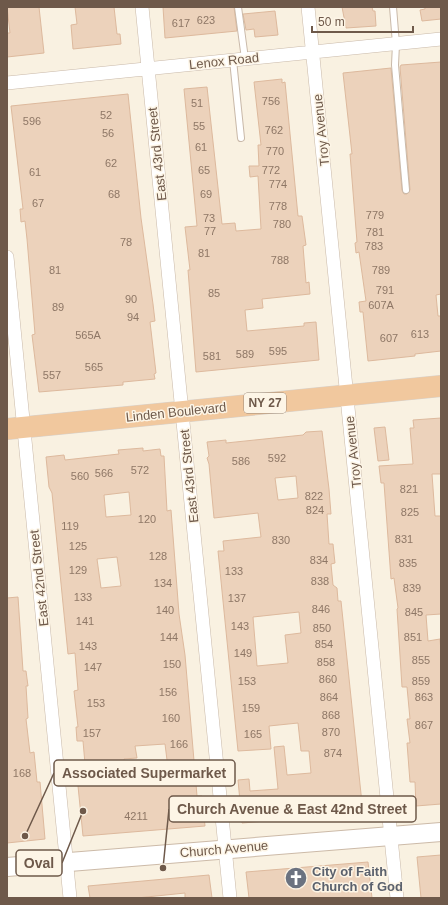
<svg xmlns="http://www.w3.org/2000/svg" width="448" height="905" viewBox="0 0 448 905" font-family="Arial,sans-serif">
<rect width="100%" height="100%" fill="#f9f1e1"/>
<!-- building -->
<path fill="#ecd2bb" stroke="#ddb99d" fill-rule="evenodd" d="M7 7H39L44 53 7 57V33H10Z
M75 7H114L117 34H120L121 44 73 49 71 25 77 24Z
M163 7H234L237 31 165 38Z
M342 7H372L373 11H375L376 26 346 28Z
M425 7H441V19L422 21 420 10 425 9Z
M275 11 278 35 255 37 254 29 246 30 243 14Z
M441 62V294L436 295 438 316H441V351L415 354V356L368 361 363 312H360L359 302 366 301 359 252 356 253 355 243 357 242 350 154H352L343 73 391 68 402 190 404 194H407L410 190 400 67 401 65Z
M282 79V83L285 82 298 216H302L306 245 303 246 306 283 309 282 310 294 262 299 263 308 245 310 247 331 304 326V323L316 322 319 360 196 372 188 270H190L185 227 197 226 184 89 207 87 222 224 235 223 236 231 261 229 258 176 250 177 249 166H259L258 145H261L254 82Z
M128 94 141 218 153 304 155 321 150 322 156 373 154 374 155 379 123 382V385L39 392 32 335 35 334 27 239 25 221 21 222 20 209H23L11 106Z
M441 418V474H432L435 516H441V614L426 615 428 641 440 639 441 652V804L416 806 415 782H410L407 743H410L407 719H410L407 687H402L397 609 398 608 394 578 391 579 384 483H381L379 466 413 464 410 428H414L413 420Z
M385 427 389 460 378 461 374 428Z
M322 431 329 489 331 514H327L329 544H333L334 554 335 563 331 564 333 585 337 588 338 601H341L363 813 242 823 238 780 249 779 250 791 278 789 274 747 284 746 287 775 311 773 309 751H301L298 723 269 726 271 749 238 751 218 551H224L223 541 261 537 258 513 214 518 209 464 207 458 209 456 207 442 226 440V443L303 435 306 432ZM296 476 298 498 278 500 275 478ZM299 612 301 633 285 635 288 663 257 666 253 617Z
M143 448V451L160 449 161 456H164L167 511 171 510 179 614 185 655 197 796H202L205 826 83 836 77 776 86 775 83 741H77L76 727H78L74 691 78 690 77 678 75 653 68 654 52 493 49 487 46 457 64 455 65 460 119 454 118 450ZM129 492 131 515 106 517 104 495ZM117 557 121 586 101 588 97 559ZM165 744 168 768 159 769 160 779 127 782 124 759 137 758 135 746Z
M18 597 23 671H26L28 686H26L28 718 26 719 30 753 34 752 37 782H40L45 839 7 843V598Z
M441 855V898H421L417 857Z
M368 862 372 898H249L246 872Z
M209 875 212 898H185V893L137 898H90L88 886Z"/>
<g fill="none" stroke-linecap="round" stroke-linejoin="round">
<!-- service casing -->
<g stroke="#c9b9a9" stroke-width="8">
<path id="service" d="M238 7 245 59
M393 7 396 44 395 65 406 190
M233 60 241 138"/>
</g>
<!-- minor casing -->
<g stroke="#c9b9a9" stroke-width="14">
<path id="minor" d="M142 7 230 898
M308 7 397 898
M7 83 441 39
M7 257 70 898"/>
</g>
<!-- secondary casing -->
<g stroke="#ccbaa8" stroke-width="20">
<path id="secondary" d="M7 867 441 832"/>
</g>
<!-- trunk casing -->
<g stroke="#d6d1cc" stroke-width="22">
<path id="trunk" d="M7 429 441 386"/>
</g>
<!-- service -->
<use href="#service" stroke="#fff" stroke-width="6"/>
<!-- minor -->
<use href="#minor" stroke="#fff" stroke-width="13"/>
<!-- secondary -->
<use href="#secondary" stroke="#fff" stroke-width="18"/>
<!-- trunk -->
<use href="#trunk" stroke="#f1c89e" stroke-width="21"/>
</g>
<!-- icons -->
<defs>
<g id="church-disc" transform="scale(1.15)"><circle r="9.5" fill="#6b7280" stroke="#fdf5e6"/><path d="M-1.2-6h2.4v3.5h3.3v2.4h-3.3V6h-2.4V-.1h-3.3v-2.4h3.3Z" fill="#fff"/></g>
</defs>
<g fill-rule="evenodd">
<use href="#church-disc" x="296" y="878"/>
</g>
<g text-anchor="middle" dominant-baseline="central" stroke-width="3" stroke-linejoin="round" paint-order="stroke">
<!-- number labels -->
<g font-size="11" fill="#8e7766">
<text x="206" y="20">623</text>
<text x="181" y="23">617</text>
<text x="271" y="101">756</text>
<text x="197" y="103">51</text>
<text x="106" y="115">52</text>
<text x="32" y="121">596</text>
<text x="199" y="126">55</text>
<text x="274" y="130">762</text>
<text x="108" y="133">56</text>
<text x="201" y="147">61</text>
<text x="275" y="151">770</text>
<text x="111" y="163">62</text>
<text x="204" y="170">65</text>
<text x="271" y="170">772</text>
<text x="35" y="172">61</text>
<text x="278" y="184">774</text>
<text x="114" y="194">68</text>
<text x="206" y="194">69</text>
<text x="38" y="203">67</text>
<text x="278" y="206">778</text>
<text x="375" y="215">779</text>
<text x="209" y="218">73</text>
<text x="282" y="224">780</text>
<text x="210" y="231">77</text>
<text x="375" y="232">781</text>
<text x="126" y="242">78</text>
<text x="374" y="246">783</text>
<text x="204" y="253">81</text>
<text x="280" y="260">788</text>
<text x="55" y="270">81</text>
<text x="381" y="270">789</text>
<text x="385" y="290">791</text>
<text x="214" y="293">85</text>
<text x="131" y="299">90</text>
<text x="381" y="305">607A</text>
<text x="58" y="307">89</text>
<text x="133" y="317">94</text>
<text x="420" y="334">613</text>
<text x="88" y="335">565A</text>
<text x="389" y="338">607</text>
<text x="278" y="351">595</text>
<text x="245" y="354">589</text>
<text x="212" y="356">581</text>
<text x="94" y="367">565</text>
<text x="52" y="375">557</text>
<text x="277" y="458">592</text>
<text x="241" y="461">586</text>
<text x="140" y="470">572</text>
<text x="104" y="473">566</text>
<text x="80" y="476">560</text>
<text x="409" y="489">821</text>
<text x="314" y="496">822</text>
<text x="315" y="510">824</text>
<text x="410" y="512">825</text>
<text x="147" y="519">120</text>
<text x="70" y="526">119</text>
<text x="404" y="539">831</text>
<text x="281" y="540">830</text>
<text x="78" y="546">125</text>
<text x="158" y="556">128</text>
<text x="319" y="560">834</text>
<text x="408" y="563">835</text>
<text x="78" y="570">129</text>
<text x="234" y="571">133</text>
<text x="320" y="581">838</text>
<text x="163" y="583">134</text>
<text x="412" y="588">839</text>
<text x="83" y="597">133</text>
<text x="237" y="598">137</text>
<text x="321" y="609">846</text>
<text x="165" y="610">140</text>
<text x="414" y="612">845</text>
<text x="85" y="621">141</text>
<text x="240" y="626">143</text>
<text x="322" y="628">850</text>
<text x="169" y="637">144</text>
<text x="413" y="637">851</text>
<text x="324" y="644">854</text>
<text x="88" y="646">143</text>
<text x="243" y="653">149</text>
<text x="421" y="660">855</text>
<text x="326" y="662">858</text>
<text x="172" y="664">150</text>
<text x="93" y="667">147</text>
<text x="328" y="679">860</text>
<text x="247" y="681">153</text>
<text x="421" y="681">859</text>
<text x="168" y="692">156</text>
<text x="329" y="697">864</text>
<text x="424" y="697">863</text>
<text x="96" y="703">153</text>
<text x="251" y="708">159</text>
<text x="331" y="715">868</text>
<text x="171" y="718">160</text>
<text x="424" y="725">867</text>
<text x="331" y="732">870</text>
<text x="92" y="733">157</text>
<text x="253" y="734">165</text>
<text x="179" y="744">166</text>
<text x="333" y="753">874</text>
<text x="22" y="773">168</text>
<text x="136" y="816">4211</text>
</g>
<!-- shield labels -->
<rect fill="#fdf5e6" stroke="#998879" stroke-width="1" x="244" y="393" width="42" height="20" rx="3"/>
<g font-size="12" font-weight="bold" fill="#6e594a">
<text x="265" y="403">NY 27</text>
</g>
<!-- street labels -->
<g font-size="13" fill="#6e594a" stroke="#fdf5e6">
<text transform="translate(224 61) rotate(-6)">Lenox Road</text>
<text transform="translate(321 130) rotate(-96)">Troy Avenue</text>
<text transform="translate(157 154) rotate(-96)">East 43rd Street</text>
<text transform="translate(176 412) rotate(-6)">Linden Boulevard</text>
<text transform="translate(353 452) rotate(-96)">Troy Avenue</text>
<text transform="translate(189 476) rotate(-96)">East 43rd Street</text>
<text transform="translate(39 578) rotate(-96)">East 42nd Street</text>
<text transform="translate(224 849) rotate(-5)">Church Avenue</text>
</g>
<!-- worship labels -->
<g font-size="13" font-weight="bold" fill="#5b616d" stroke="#fdf5e6" text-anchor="start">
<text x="312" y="871">City of Faith<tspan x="312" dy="15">Church of God</tspan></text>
</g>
</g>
<!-- callouts -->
<path fill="none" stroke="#6e594a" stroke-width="1.5" d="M25 836L54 773M163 868L169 809M83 811L62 863"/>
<g fill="#6e594a" stroke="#fdf5e6" stroke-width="1.5">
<circle cx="25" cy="836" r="4"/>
<circle cx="163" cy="868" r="4"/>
<circle cx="83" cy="811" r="4"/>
</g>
<g fill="#fdf5e6" stroke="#6e594a" stroke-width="1.5">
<rect x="54" y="760" width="181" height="26" rx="4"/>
<rect x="169" y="796" width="247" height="26" rx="4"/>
<rect x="16" y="850" width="46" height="26" rx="4"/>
</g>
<g font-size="14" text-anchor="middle" font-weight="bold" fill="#6e594a">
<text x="144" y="778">Associated Supermarket</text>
<text x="292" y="814">Church Avenue &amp; East 42nd Street</text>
<text x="39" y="868">Oval</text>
</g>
<!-- border -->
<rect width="448" height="905" fill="none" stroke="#6e594a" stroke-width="16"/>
<!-- scale -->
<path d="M312 26v6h101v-6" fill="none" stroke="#6e594a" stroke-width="2"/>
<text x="318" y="26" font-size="12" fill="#6e594a" stroke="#fdf5e6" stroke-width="3" paint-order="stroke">50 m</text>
</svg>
